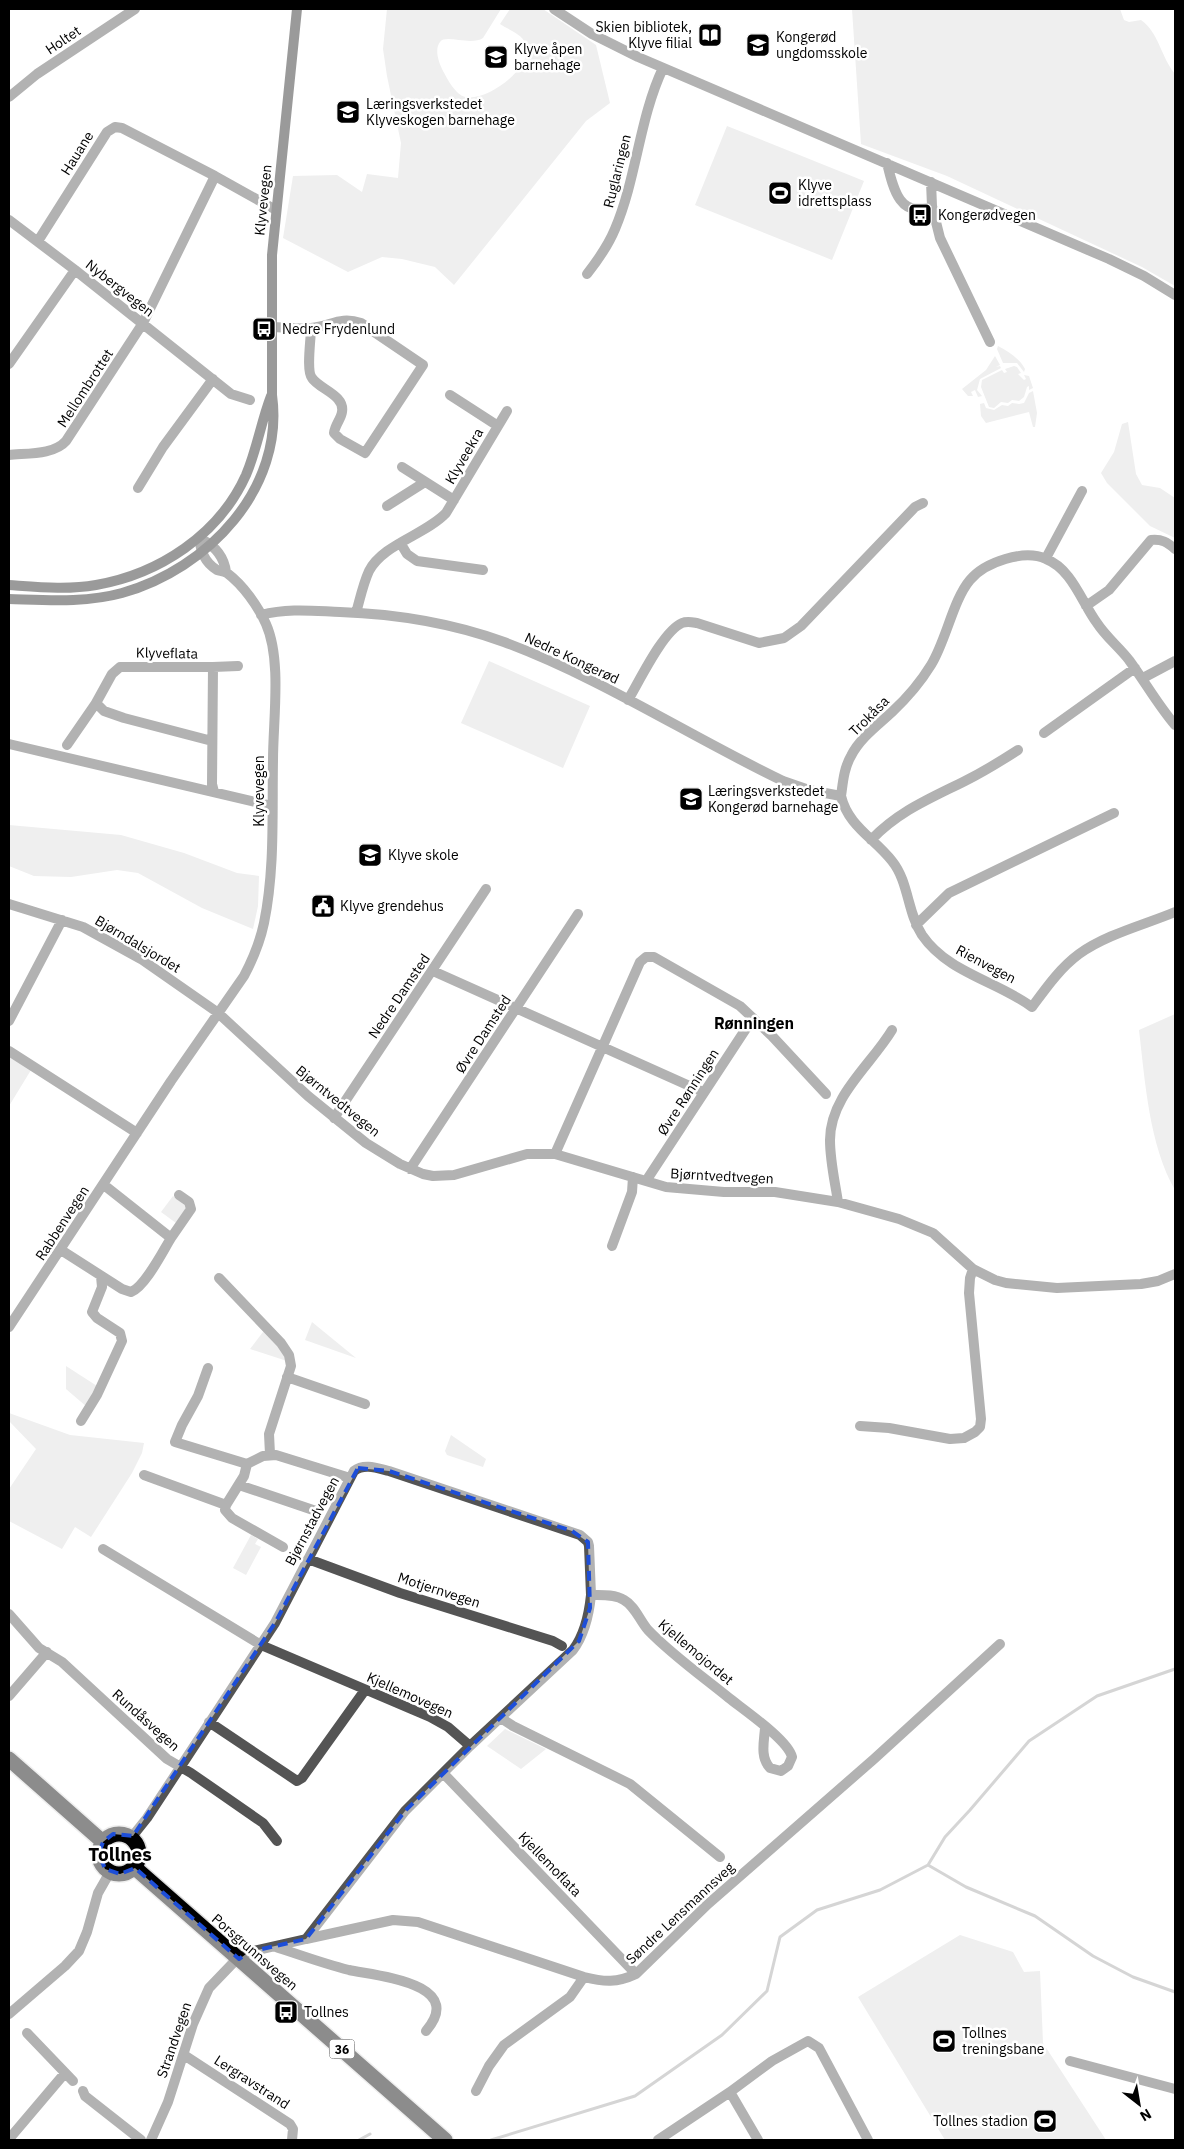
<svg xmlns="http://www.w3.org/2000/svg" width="1184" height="2149" viewBox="0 0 1184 2149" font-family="'IBM Plex Sans',sans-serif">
<rect width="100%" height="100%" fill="#fff"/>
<!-- green -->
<path fill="#dbdbdb" d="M387 9H501L483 38C471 46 445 34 440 42 434 50 439 63 443 71 448 80 455 94 465 97 486 102 528 71 527 49 525 34 510 31 500 24L510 9H543L596 45 610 103 586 121 454 285 435 267 402 259 382 257 348 272 283 238 293 176 337 175 362 192 367 174 398 178 401 143 387 76 383 49Z
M852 9H1120L1124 20 1129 22 1141 20C1159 33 1161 57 1175 74V286L1142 267 947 176 861 144Z
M727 126 864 181 832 260 695 205Z
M998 346C1009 352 1019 358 1025 369L1024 372 1017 363H1003L997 349Z
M995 356 1000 365 996 367 1000 366 1001 368 980 379 977 390 982 396 978 397 975 390 971 392 973 396H968L962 389 986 370Z
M1014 366 1017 367 1021 373 1018 374 1024 380 1026 379 1024 375 1029 376 1033 388 1029 390V386L1027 387 1024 397 1019 401 1012 400 1008 403 1001 402 994 408 989 407 981 387 982 380 1002 370 1004 373 1007 372 1005 369Z
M1033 391 1037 413 1035 427H1033L1029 412 986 423 981 416 980 404 984 403 986 408 994 410 1002 405 1008 406 1012 403 1019 404 1024 403 1029 393Z
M1128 422 1136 474 1142 485 1160 488 1175 498V538L1150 526 1107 483 1101 473 1114 452 1122 424Z
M489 661 590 706 563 768 461 723Z
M9 825 121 835 184 853 237 873 259 876 258 906 253 929 202 908 138 873 117 870 71 877 34 876 9 866Z
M1175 1014V1190C1149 1145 1145 1080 1139 1030Z
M9 1056 31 1070 9 1106Z
M173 1196 187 1207 176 1223 161 1212Z
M312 1322 356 1358 305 1340Z
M263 1332C275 1334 282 1351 287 1361L250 1349Z
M66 1366 97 1386 87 1407 66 1389Z
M9 1413 70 1435 144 1443 142 1453 132 1473 91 1537 75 1527 62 1549 9 1521V1489L36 1449 9 1421Z
M451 1435 486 1459 483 1467 447 1455 445 1451Z
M251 1535 258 1539 255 1544 261 1547 246 1575 233 1568Z
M505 1729 546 1749 521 1769 487 1746Z
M960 1935 1013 1952 1024 1972 1040 1971 1043 2043 1106 2140H945L858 1997Z"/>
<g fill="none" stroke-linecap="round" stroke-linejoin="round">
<!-- stream -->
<path stroke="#a2a2a2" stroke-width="3" d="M928 1865 966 1887 1035 1916 1093 1956 1133 1977 1175 1992
M359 2140 370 2134
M491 2140 635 2096 722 2035 767 1991 780 1937 817 1910 880 1890 928 1865 945 1837 970 1810 1029 1741 1097 1696 1175 1669"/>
<!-- highway casing -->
<g stroke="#dbdbdb" stroke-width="18">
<path id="highway" d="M9 1759 103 1842
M99 1854a20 20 0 1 1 40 0a20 20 0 1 1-40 0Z
M134 1867 445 2140"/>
</g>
<!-- street -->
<path stroke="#545454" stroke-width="10" d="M554 9 592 34 638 57 1109 259 1144 276 1175 295
M9 97 37 74 135 9
M887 163C893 188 900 220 932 206
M931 182 932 206 940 238 990 342
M9 220 75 270 231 394 250 400
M38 241 107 132 115 127 122 128 215 176 276 210
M587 274C598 260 608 246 615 229 637 177 639 119 663 68
M272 327C284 327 298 330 311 328 331 326 340 316 361 323L423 365 365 453 340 439 334 433C335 425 341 419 342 412 345 395 319 389 312 378 306 371 311 339 311 328
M9 364 75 270
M450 395 498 426
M9 455C26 453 54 455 66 441L143 323 215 176
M402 467 454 500
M138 488 163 447 213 379
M387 506 425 482
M203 540C216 547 224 557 226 572
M401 544 407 554 417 561 483 570
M1046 558 1082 491
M1086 606 1109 590 1151 540C1162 539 1167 542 1175 549
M356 613C360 599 363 584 369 571 383 544 425 535 446 513L507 411
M261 615C289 608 313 611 340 612 396 614 452 623 504 642 601 678 689 736 783 781L809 790 841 796C843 782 844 768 851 756 860 738 878 725 892 712 907 698 920 683 931 665 946 641 953 600 970 580 985 562 1024 549 1046 559 1072 569 1082 603 1097 623 1106 637 1119 647 1129 660 1145 682 1158 705 1175 725
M213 667 238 666
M1143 678 1175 661
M628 700C639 682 663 631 682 623 687 621 691 622 697 623L759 643 784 638 801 626 915 507 923 503
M1044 733 1135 668
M212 741 124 718 104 711 96 703 112 674 120 667H213L212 784 214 792
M9 744 272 806
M67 745 96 703
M841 796C848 826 874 838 892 861 909 882 907 912 922 935 948 973 997 981 1032 1007 1046 988 1060 968 1079 954 1107 934 1144 925 1175 912
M871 840C899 811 929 799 965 781 983 772 1001 761 1018 750
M9 904 83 927 141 959 217 1012 308 1096 366 1143 400 1164 423 1174 433 1176 454 1175 527 1154H555L666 1187 724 1192H775L838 1202 899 1219 933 1233 973 1269 995 1280 1006 1283 1057 1288 1141 1284 1158 1281 1175 1274
M916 925 949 893 1114 813
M433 971 703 1092
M9 1021 62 920
M9 1051 137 1133
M334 1118 486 889
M555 1154 640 962 646 957H654L740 1006 772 1036 826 1094
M410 1169 578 914
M646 1181 753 1018
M838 1202C835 1182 830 1161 830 1140 830 1096 871 1065 892 1030
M171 1238 191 1209 189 1202 179 1195
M612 1246 632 1192 633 1177
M61 1250 122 1289 131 1292C145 1287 163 1251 171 1238L104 1185
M219 1278 281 1343 289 1355 291 1366 269 1434 270 1454
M9 1327 171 1081 244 976C253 959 260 942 264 923 275 869 272 814 273 760 273 720 282 660 266 624 258 606 243 585 227 573 224 571 220 571 217 570 204 562 201 551 199 538
M208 1368 198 1396 182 1425 175 1442 247 1464
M287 1377 365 1404
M81 1421 97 1395 122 1341 120 1333 97 1318 92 1312 102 1287 101 1276
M860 1426 889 1428 950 1439 964 1438 975 1432 980 1427 981 1419 969 1293 970 1278 973 1269
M144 1475 226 1505
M239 1485 316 1511
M283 1547 232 1518 225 1510 226 1505 244 1476 247 1464 263 1456 276 1455 350 1478
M103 1549 261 1645 430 1717 448 1727 470 1746 405 1811 306 1939 249 1952 233 1963 209 1988 193 2024 168 2102 151 2140
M308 1559 400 1593 553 1641 562 1646
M9 1614 39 1648 62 1662 167 1759 191 1773 263 1823 277 1841
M9 1696 47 1652
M501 1718 513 1726 630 1784 720 1857
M209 1722 297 1781 302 1778 365 1690
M470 1746 573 1650C585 1634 589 1615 591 1595 601 1595 615 1594 624 1600 635 1606 640 1621 648 1630 672 1655 702 1676 729 1698 744 1710 788 1740 792 1757L788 1766 781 1771 770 1768C760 1757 764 1742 765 1728
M443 1773 636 1974
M131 1838 147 1818 275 1623 354 1471C364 1463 377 1468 389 1471L580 1535 588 1542 589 1546 591 1595
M306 1939 393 1920 418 1922 584 1977C604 1982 617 1983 636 1974L708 1904 874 1759 1000 1644
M276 1947C300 1955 325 1964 349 1970 377 1976 467 1983 426 2031
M9 2014 65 1966 79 1951 87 1932 98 1893 110 1872
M27 2033 73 2081
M184 2055 290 2124 293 2129 292 2140
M1070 2061 1175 2089
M83 2091 85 2096 141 2140
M476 2091 489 2066 504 2045 570 1997 584 1977
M730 2092 758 2140
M9 2139 65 2073
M658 2140 730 2092 772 2061 808 2041 819 2048 868 2140"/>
<!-- secondary -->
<path stroke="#212121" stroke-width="10" d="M9 585C38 587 67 590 96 585 159 574 219 535 246 475 257 449 261 422 271 396
M9 599C46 600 86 603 122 593 208 569 285 488 272 395V255L297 9"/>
<!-- highway -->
<use href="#highway" stroke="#000" stroke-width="15"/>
</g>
<!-- marked area -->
<path d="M0 0H1184V2149H0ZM358 1468 389 1471 572 1531 588 1542 590 1608 579 1641 405 1811 306 1939 249 1952 239 1959 135 1868 120 1874 105 1869 99 1853 103 1842 113 1834 133 1836 275 1623Z" fill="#fff" fill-opacity=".55" fill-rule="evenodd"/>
<path fill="none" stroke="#1d4ed8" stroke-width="4" stroke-dasharray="10 6" stroke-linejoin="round" d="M358 1468 389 1471 572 1531 588 1542 590 1608 579 1641 405 1811 306 1939 249 1952 239 1959 135 1868 120 1874 105 1869 99 1853 103 1842 113 1834 133 1836 275 1623Z"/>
<!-- icons -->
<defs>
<g id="library-square" transform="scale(1.25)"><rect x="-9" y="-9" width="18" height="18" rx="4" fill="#000" stroke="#fff"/><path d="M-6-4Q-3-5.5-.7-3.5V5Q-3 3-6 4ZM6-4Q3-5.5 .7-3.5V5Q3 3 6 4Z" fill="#fff"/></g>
<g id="school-square" transform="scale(1.25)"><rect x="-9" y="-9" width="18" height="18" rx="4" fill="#000" stroke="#fff"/><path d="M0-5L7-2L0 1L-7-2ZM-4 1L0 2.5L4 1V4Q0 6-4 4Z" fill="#fff"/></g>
<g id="stadium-square" transform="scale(1.25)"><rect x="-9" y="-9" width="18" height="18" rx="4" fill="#000" stroke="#fff"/><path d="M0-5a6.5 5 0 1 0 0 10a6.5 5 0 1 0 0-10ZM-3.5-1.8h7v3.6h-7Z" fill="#fff"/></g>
<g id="bus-square" transform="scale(1.25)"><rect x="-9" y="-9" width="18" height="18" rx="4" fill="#000" stroke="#fff"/><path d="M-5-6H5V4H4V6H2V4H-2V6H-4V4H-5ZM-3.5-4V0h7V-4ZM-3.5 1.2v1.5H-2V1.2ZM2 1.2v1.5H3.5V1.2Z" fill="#fff"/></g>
<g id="civic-square" transform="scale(1.25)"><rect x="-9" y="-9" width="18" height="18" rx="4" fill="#000" stroke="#fff"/><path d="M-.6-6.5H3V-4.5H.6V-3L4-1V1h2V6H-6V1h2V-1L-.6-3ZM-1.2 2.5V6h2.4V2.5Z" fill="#fff"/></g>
</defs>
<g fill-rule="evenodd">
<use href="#library-square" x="710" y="35"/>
<use href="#school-square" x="758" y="45"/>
<use href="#school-square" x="496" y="57"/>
<use href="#school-square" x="348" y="112"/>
<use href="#stadium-square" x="780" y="193"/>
<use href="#bus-square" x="920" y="215"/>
<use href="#bus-square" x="264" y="329"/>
<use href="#school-square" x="691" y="799"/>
<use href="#school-square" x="370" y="855"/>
<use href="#civic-square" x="323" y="906"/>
<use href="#bus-square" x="286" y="2012"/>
<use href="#stadium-square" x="944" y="2041"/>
<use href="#stadium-square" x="1045" y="2121"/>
</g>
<g text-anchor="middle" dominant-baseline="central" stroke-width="5" stroke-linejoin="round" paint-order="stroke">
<!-- shield labels -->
<rect fill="#fff" stroke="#4c4c4c" stroke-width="1" x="329.5" y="2039.5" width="25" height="19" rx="4"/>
<g font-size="12" font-weight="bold" fill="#000">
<text x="342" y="2049">36</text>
</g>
<!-- poi labels -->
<g font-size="14" fill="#000" stroke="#fff" text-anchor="start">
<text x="692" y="27" text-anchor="end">Skien bibliotek,<tspan x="692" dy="16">Klyve filial</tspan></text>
<text x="776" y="37">Kongerød<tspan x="776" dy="16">ungdomsskole</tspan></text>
<text x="514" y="49">Klyve åpen<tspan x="514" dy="16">barnehage</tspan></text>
<text x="366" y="104">Læringsverkstedet<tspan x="366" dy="16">Klyveskogen barnehage</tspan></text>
<text x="798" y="185">Klyve<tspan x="798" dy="16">idrettsplass</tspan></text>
<text x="938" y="215">Kongerødvegen</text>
<text x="282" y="329">Nedre Frydenlund</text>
<text x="708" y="791">Læringsverkstedet<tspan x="708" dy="16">Kongerød barnehage</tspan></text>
<text x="388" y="855">Klyve skole</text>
<text x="340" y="906">Klyve grendehus</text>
<text x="304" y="2012">Tollnes</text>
<text x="962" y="2033">Tollnes<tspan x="962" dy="16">treningsbane</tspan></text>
<text x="1028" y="2121" text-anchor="end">Tollnes stadion</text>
</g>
<!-- street labels -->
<g font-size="14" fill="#000" stroke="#fff">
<text transform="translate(63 40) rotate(-34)">Holtet</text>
<text transform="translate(77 153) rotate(-58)">Hauane</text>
<text transform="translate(617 171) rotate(-76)">Ruglaringen</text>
<text transform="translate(263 200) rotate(-84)">Klyvevegen</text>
<text transform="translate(120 288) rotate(38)">Nybergvegen</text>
<text transform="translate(85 388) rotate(-57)">Mellombrottet</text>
<text transform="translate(464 456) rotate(-60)">Klyveekra</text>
<text transform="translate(167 653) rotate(1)">Klyveflata</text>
<text transform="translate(572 658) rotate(25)">Nedre Kongerød</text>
<text transform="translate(869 716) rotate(-45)">Trokåsa</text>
<text transform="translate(259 791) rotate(-90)">Klyvevegen</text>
<text transform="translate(138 944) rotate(31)">Bjørndalsjordet</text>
<text transform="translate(986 964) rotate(28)">Rienvegen</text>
<text transform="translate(399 996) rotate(-56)">Nedre Damsted</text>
<text transform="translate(483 1034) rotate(-57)">Øvre Damsted</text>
<text transform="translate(688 1092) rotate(-57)">Øvre Rønningen</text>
<text transform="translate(338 1101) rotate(39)">Bjørntvedtvegen</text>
<text transform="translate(722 1176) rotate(3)">Bjørntvedtvegen</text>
<text transform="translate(62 1223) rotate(-57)">Rabbenvegen</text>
<text transform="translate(312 1521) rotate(-62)">Bjørnstadvegen</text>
<text transform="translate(439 1590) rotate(18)">Motjernvegen</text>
<text transform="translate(696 1652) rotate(40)">Kjellemojordet</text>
<text transform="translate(410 1695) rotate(24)">Kjellemovegen</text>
<text transform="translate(146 1720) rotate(42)">Rundåsvegen</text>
<text transform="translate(550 1864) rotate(46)">Kjellemoflata</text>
<text transform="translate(680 1913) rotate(-43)">Søndre Lensmannsveg</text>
<text transform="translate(255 1952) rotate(41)">Porsgrunnsvegen</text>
<text transform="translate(174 2040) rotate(-71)">Strandvegen</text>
<text transform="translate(252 2082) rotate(33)">Lergravstrand</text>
</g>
<!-- quarter labels -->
<g font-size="16" font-weight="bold" fill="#000" stroke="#fff">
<text x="754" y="1023">Rønningen</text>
</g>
<!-- district labels -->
<g font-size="19" font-weight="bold" fill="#000" stroke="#fff">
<text x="120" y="1854">Tollnes</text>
</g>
</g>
<!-- border -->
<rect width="1184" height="2149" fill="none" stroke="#000000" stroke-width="20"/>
<!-- north arrow -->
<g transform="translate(1139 2104) rotate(149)" stroke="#ffffff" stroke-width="4" paint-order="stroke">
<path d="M0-4L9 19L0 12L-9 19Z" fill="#000000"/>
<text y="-8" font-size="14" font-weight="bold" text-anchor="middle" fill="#000000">N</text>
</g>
</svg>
